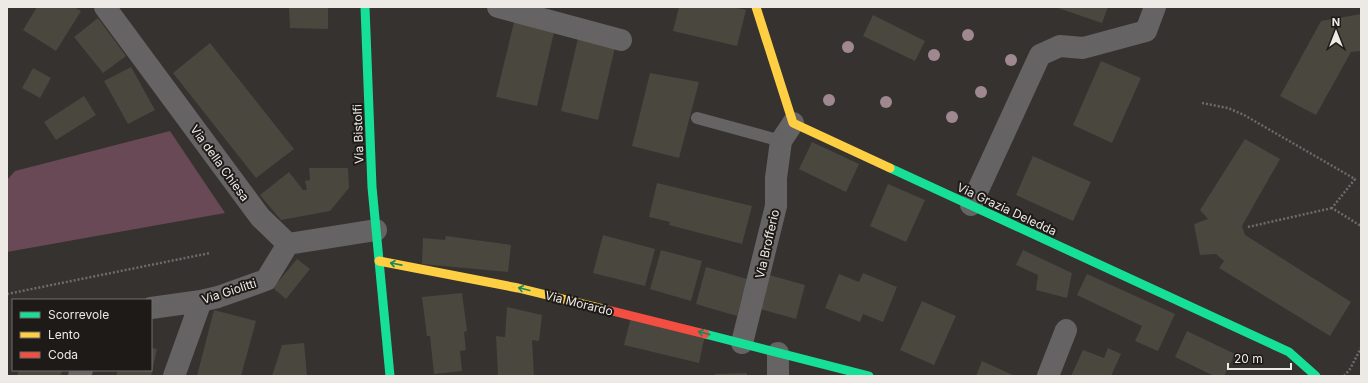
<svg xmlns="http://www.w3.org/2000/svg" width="1368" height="383" viewBox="0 0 1368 383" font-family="Inter,sans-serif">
<rect width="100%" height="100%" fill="#353230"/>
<!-- green -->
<path fill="#684955" d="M170 131 225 213 7 252V180L15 171Z"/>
<!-- building -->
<path fill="#4a473e" d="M37 7H74L81 11 56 51 23 30Z
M289 7H328V29L290 28Z
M679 7H732L746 10 737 46 673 31Z
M1055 7H1108L1102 23Z
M1361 14V51L1351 52 1316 115 1280 96 1321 21Z
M873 15 925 41 915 61 863 36Z
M98 18 126 56 103 73 74 37Z
M515 18 555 28 537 106 496 97Z
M579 34 616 43 598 120 561 111Z
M210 43 294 149 256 178 173 73Z
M1101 61 1141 78 1112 143 1073 125Z
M131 67 155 110 128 124 104 81Z
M33 68 51 78 40 98 22 88Z
M650 73 699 82 679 158 632 146Z
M84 96 96 115 56 140 44 122Z
M1245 139 1280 159 1242 226 1245 235 1351 302 1330 336 1219 268 1224 261 1216 254 1200 255 1194 224 1208 219 1200 210Z
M812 142 859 164 846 192 799 169Z
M1033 156 1091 182 1073 221 1016 195Z
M309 168H348L349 188 330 211 281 220 260 195 289 172 303 190H307L305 181 310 180Z
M657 183 752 206 742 244 669 225 670 222 649 217Z
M888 184 925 200 906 242 870 226Z
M603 235 655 249 645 286 593 273Z
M446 236 511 245 508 272 422 264 423 238 445 240Z
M661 250 702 261 691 301 650 289Z
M1023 250 1072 273 1067 298 1036 290 1038 275 1016 265Z
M297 259 310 269 286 299 273 288Z
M706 267 747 279 737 316 696 304Z
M863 273 897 287 883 322 863 314 860 322 825 308 839 274 859 282Z
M1087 274 1175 314 1158 351 1135 341 1142 326 1077 295Z
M769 275 805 285 796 319 760 309Z
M462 293 467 331 464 332 466 350 460 351 462 371 434 374 430 336H427L422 297Z
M922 301 956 316 934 365 900 350Z
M507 307 542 315 539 341 532 340 534 376H498L496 336 505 337Z
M214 310 256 321 241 376H197Z
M631 317 705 335 699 363 624 345Z
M1187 331 1235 354 1224 376H1214L1175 357Z
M304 343 307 376H272L282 345Z
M151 348 157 349 151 376H116L118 370H151Z
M1108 348 1121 354 1111 376H1071L1083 350 1104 358Z
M982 361 1015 376H976Z
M19 370H63L60 376H17Z
M747 373V376H715V374Z"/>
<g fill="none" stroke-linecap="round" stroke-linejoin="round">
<!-- path -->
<path stroke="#6e6c6b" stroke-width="2.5" stroke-dasharray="2 2" stroke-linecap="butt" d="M1202 103 1228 108 1244 115 1355 179 1332 208 1361 226
M1248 227 1332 208
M7 294 210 253
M1344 376 1350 369 1361 348"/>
<!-- lane -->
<path stroke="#656363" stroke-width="12" d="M697 118 781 141"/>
<!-- street -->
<path stroke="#656363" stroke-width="22" d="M105 7 260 217 288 244 376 230
M498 7 621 40
M971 205 1040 55 1060 46 1083 48 1146 31 1155 7
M151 308 201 301 218 297 266 280 288 244
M742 343 776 206V178L781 141 793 123
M79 376 82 370
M174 376 201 301
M778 376V353
M1048 376 1066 330"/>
<!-- fast -->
<path stroke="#16e098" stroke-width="9" d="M365 7 372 187 390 376
M890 168 1289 352 1316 376
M705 334 869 376"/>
<!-- slow -->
<path stroke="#ffcf43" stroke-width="9" d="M756 7 793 123 890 168
M379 261 518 288 604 309"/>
<!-- jam -->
<path stroke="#f24e42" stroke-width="9" d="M604 309 705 334"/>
</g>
<!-- trees -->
<g fill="#a08890">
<circle cx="968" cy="35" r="6"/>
<circle cx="848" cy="47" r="6"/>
<circle cx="934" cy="55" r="6"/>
<circle cx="1011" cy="60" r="6"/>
<circle cx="981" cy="92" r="6"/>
<circle cx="829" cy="100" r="6"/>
<circle cx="886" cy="102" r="6"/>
<circle cx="952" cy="117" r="6"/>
</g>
<!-- one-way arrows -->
<defs><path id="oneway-shaft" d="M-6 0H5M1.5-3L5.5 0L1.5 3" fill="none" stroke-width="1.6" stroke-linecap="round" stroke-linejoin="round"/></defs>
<g stroke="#19875e">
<use href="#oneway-shaft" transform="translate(396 264) rotate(-169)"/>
<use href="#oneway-shaft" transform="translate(524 289) rotate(-166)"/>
<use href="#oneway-shaft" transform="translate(704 333) rotate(-166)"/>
</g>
<g text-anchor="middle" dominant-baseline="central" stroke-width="4" stroke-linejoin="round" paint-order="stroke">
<!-- street labels -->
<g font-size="12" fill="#ede9e5" stroke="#1d1a18">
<text transform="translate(358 134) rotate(-92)">Via Bistolfi</text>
<text transform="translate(220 163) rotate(54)">Via della Chiesa</text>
<text transform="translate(1007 209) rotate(25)">Via Grazia Deledda</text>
<text transform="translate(767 244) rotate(-77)">Via Brofferio</text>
<text transform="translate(229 291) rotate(-18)">Via Giolitti</text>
<text transform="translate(579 303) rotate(14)">Via Morardo</text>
</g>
</g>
<!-- border -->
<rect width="1368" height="383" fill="none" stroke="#ede9e5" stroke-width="16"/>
<!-- legend -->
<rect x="12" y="299" width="140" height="72" fill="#1d1a18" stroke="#706d6a"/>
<rect x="20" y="312" width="20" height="6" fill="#16e098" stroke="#706d6a"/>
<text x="48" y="319" font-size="12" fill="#ede9e5">Scorrevole</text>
<rect x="20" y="332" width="20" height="6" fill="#ffcf43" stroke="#706d6a"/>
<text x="48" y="339" font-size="12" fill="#ede9e5">Lento</text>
<rect x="20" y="352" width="20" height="6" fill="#f24e42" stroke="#706d6a"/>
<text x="48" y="359" font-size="12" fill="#ede9e5">Coda</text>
<!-- north arrow -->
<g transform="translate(1336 32)" stroke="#1d1a18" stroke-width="3" paint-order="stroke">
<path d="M0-3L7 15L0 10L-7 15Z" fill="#ede9e5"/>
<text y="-6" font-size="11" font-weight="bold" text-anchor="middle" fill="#ede9e5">N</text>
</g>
<!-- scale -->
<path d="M1228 363v6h63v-6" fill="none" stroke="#ede9e5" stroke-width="2"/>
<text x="1234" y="363" font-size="12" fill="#ede9e5" stroke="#1d1a18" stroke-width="3" paint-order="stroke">20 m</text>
</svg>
